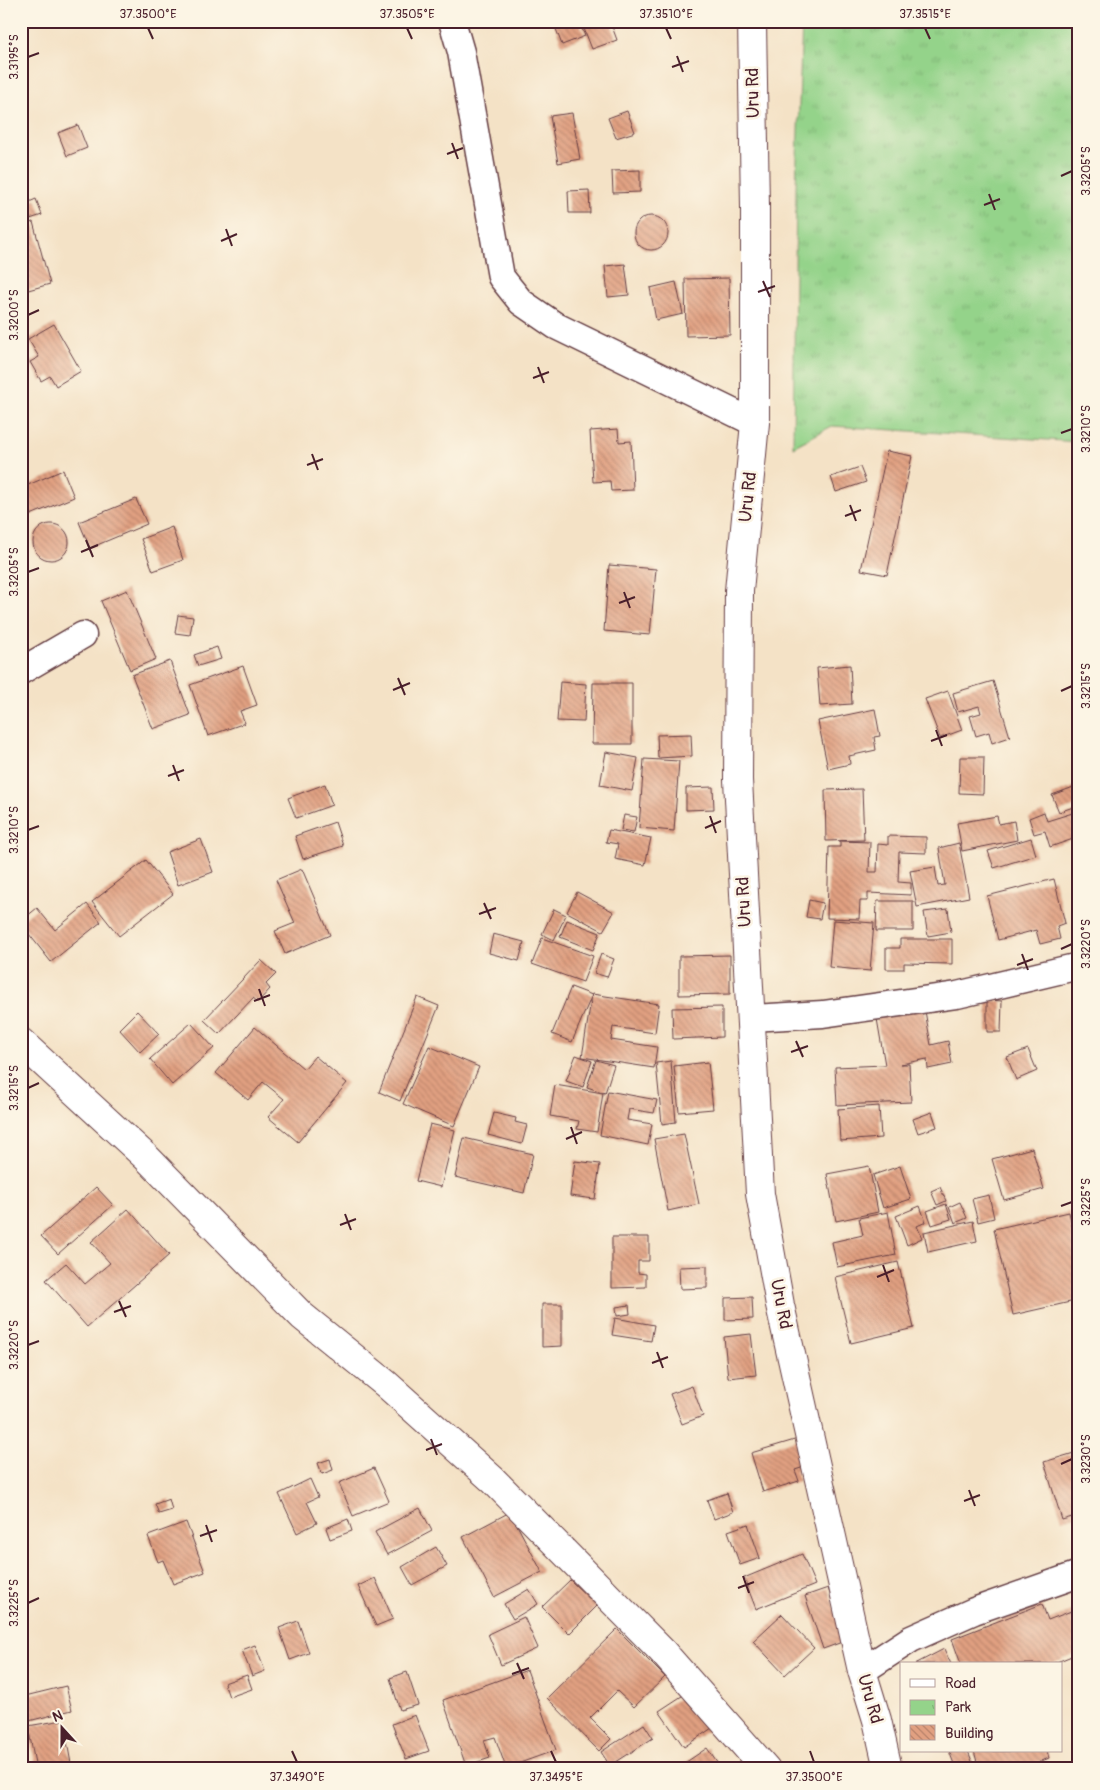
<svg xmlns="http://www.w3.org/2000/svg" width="1100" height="1790" viewBox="0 0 1100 1790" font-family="Pangolin,sans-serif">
<defs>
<pattern id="park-tufts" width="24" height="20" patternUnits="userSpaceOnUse" patternTransform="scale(1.25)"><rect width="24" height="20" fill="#94d38a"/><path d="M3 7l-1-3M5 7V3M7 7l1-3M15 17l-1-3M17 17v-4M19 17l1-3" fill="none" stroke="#81b577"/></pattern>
<pattern id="building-back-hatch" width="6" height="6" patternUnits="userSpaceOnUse" patternTransform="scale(1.25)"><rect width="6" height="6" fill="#e1a081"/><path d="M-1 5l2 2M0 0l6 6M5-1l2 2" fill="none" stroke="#b8826a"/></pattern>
</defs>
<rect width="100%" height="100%" fill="#fcf5e5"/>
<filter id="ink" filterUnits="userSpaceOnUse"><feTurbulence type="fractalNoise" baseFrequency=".02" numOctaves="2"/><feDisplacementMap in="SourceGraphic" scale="10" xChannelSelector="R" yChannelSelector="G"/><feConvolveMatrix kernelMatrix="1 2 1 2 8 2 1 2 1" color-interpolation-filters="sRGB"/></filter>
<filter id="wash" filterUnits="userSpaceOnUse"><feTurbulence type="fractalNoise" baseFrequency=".0096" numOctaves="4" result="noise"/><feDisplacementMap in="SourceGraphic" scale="20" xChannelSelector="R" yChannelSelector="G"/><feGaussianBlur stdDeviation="1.12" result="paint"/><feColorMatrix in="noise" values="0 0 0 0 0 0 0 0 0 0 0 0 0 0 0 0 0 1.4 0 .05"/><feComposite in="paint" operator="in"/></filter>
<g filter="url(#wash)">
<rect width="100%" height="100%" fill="#f4e2c6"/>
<!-- park -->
<path fill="url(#park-tufts)" stroke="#6f795a" d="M802 21H1079V442L832 426 793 447 796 187Z"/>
<g id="blocks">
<!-- building -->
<path fill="url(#building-back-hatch)" d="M553 21H579L585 36 562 45Z
M581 21H610L617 40 592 49Z
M627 111 635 132 616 138 608 118Z
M572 113 580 159 558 163 550 116Z
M78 125 87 148 67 156 58 133Z
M640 170V192L613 193 612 171Z
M589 190 590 213H569L568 191Z
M36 199 42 215 30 219 29 215 21 218V209L28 206 27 203Z
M634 233a17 17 0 1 1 34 0a17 17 0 1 1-34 0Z
M33 222 50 284 21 292V225Z
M625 264 629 295 608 297 605 266Z
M729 278 730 335 686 336 685 279Z
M676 282 683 314 656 320 650 288Z
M54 324 81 371 56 386 50 376 41 381 30 362 39 357 28 339Z
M618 429 619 442 631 441 633 490 611 491 610 481 593 482 590 431Z
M887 451 912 456 887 575 861 570Z
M860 467 866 482 836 492 831 477Z
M63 470 74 497 21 519V488Z
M136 499 147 524 90 548 79 522Z
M33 542a18 18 0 1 1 36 0a18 18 0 1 1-36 0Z
M172 527 183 560 153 571 141 539Z
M609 565 656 569 650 635 604 631Z
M127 590 156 659 130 670 101 601Z
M178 615 193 617 190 635 175 633Z
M217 647 221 659 198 666 194 655Z
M170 661 190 715 153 729 132 675Z
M850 665 852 704 820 706 817 668Z
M243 666 257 705 240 711 245 723 208 736 190 685Z
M993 681 1010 737 992 743 989 732 976 736 970 716 981 713 979 706 958 712 953 693Z
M560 682 586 684 584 722 557 721Z
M593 683H632V744H592Z
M948 691 962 730 940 738 925 699Z
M875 709 880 736 874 737 876 750 849 756 850 764 828 769 818 721Z
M691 734 692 756 658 758 657 735Z
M606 752 638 758 632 791 600 785Z
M960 757H984L983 794 959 793Z
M644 759 679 761 674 831 639 828Z
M325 784 332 805 296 818 288 798Z
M1079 785V805L1059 812 1052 795Z
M713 787 714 809 686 810V788Z
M862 789 864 840 826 841 825 790Z
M1079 811V837L1050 847 1045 831 1034 834 1029 818 1044 812 1047 821Z
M624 815 637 817 634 832 621 830Z
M997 816 999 824 1014 821 1017 840 962 851 957 823Z
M335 822 343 846 303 859 295 836Z
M609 830 651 838 645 865 615 859 618 844 606 842Z
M888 836 926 837V853L899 852 898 882 911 883V895L868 893V901H860L859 919 827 918 829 847H840V841L870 842 869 872H877L878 844 888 845Z
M1031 838 1036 855 994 868 988 851Z
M201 839 213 872 178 885 167 852Z
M959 843 969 897 917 907 910 871 935 867 938 886 945 885 939 848Z
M146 860 173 894 119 936 92 902Z
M302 869 330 935 285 954 275 931 295 923 276 880Z
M1054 879 1065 923 1057 926 1060 939 1040 944 1036 930 998 940 987 896Z
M577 892 614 912 603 931 567 912Z
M809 900 823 903 820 919 806 917Z
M877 901H913V931H876Z
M87 904 101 922 51 962 21 924V921L37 908 55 930Z
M554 909 566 915 554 940 542 934Z
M948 909 951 932 928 936 924 912Z
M567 920 600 933 593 950 560 937Z
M833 920 874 923 870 971 829 967Z
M493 934 524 942 519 961 489 953Z
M542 938 593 956 583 982 532 964Z
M900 939H952V964L904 963V969H886V948H900Z
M601 954 614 959 607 977 594 973Z
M730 955V994L679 995V956Z
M261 960 276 974 266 984 270 989 258 1002 253 998 219 1034 204 1020Z
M571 987 592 995 572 1042 552 1034Z
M592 994 659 1004 655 1033 613 1027 611 1040 657 1047 654 1068 582 1057Z
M417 997 439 1006 400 1101 379 1092Z
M987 1000 1002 1001 1001 1032H987Z
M924 1005 931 1045 948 1041 952 1064 928 1069 927 1059 901 1064H909L911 1102 837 1105 835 1067 885 1065 876 1013Z
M722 1007V1037L673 1039 672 1008Z
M137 1011 159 1034 140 1052 119 1029Z
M191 1023 214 1048 172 1085 150 1059Z
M255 1027 304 1069 315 1056 347 1083 298 1142 268 1117 284 1099 263 1082 248 1100 216 1073Z
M429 1046 479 1067 454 1126 403 1104Z
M1028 1049 1037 1071 1016 1080 1007 1057Z
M576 1055 592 1061 583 1087 566 1081Z
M596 1060 614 1065 605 1093 587 1087Z
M671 1061 676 1122 662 1124 656 1063Z
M708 1062 713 1109 679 1112 674 1066Z
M555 1085 603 1093 597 1132 577 1129 579 1121 550 1116Z
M608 1091 657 1100 654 1113 629 1109 627 1120 652 1124 648 1145 600 1135Z
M879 1106 881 1138 840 1141 838 1109Z
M932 1112 937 1127 918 1133 913 1119Z
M494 1113 516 1118 515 1122 527 1125 522 1144 488 1135Z
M430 1124 455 1130 441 1187 416 1181Z
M684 1134 699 1204 668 1211 654 1139Z
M464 1138 533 1154 524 1193 455 1177Z
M1032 1148 1044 1189 1004 1200 992 1159Z
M575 1161 600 1164 595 1199 570 1196Z
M869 1166 878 1212 836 1221 827 1174Z
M900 1166 911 1199 883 1208 873 1175Z
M96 1187 113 1205 58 1254 41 1236Z
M940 1187 946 1201 937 1205 931 1191Z
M989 1195 994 1218 978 1222 972 1199Z
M960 1202 967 1218 955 1223 949 1207Z
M946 1204 951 1219 932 1225 927 1211Z
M920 1206 926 1222 917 1226 922 1238 907 1245 896 1216Z
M128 1209 169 1255 87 1327 46 1280 66 1263 85 1284 110 1263 91 1242Z
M888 1212 896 1255 837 1267 832 1242 863 1235 859 1218Z
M1069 1212 1079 1257V1300L1013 1315 994 1229Z
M973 1221 977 1241 928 1252 924 1232Z
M612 1237H649V1261H638V1273L646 1274V1287L612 1288Z
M898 1262 914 1328 851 1343 835 1277Z
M707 1266V1288L680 1289 679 1267Z
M752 1297 753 1319 725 1320V1298Z
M542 1304H562V1346L542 1347Z
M629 1305 630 1314 617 1316 616 1307Z
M615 1318 654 1325 651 1341 612 1335Z
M751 1334 756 1375 728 1378 724 1337Z
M692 1386 703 1416 682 1424 670 1394Z
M798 1439 807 1466 795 1470 799 1481 763 1492 751 1453Z
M1074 1453 1079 1469V1515L1062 1520 1044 1462Z
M330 1459 333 1470 322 1474 318 1463Z
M374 1468 389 1501 353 1516 339 1483Z
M310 1479 318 1497 307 1502 317 1523 297 1533 279 1494Z
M727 1493 733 1512 714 1519 707 1500Z
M169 1499 172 1510 159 1514 155 1504Z
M420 1508 432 1531 387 1555 375 1532Z
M510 1512 542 1572 494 1597 463 1537Z
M348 1519 352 1531 330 1539 326 1528Z
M186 1522 205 1572 173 1584 163 1560 158 1562 148 1536Z
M748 1524 760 1558 740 1565 728 1531Z
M436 1547 447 1566 412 1585 402 1567Z
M802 1554 815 1585 756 1609 744 1578Z
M375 1578 393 1619 376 1626 358 1586Z
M570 1580 597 1606 569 1634 542 1607Z
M828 1588 845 1641 823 1649 805 1596Z
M529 1589 538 1604 513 1619 504 1604Z
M1042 1604 1048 1620 1079 1608V1653L1052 1664H961L952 1639Z
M782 1614 814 1648 785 1675 753 1641Z
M524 1617 538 1648 501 1665 488 1634Z
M298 1621 309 1653 290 1660 279 1628Z
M617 1629 665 1677 634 1707 617 1691 590 1718 611 1739 599 1751 547 1698Z
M255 1645 265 1671 252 1676 242 1650Z
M944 1649 951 1664H915Z
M527 1670 556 1750 506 1768 495 1737 484 1740 490 1758 466 1766 443 1700Z
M407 1672 418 1705 400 1710 390 1678Z
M247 1675 252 1689 229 1697 224 1683Z
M66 1686 72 1710 21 1723V1697Z
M688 1692 712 1728 684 1747 659 1711Z
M415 1715 429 1751 406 1759 392 1724Z
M63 1720 72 1769H36L28 1726Z
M644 1724 653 1738 610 1766 601 1752Z
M707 1748 720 1767 717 1769H676Z
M949 1751H968L975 1769H956Z
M974 1751H1047L1049 1758 1037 1763 1039 1769H979Z
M300 1764 301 1769H286V1768Z"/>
</g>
</g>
<g filter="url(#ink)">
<use href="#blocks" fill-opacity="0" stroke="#643c42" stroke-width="1"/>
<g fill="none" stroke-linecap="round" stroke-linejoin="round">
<!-- street casing -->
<g stroke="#643c42" stroke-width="29">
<path id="street" d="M452 21 461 52 501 277 521 302 556 326 755 423
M21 671 83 635
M751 1018 823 1014 957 995 1079 966
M862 1671 911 1639 974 1611 1079 1574"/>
</g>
<!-- secondary casing -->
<g stroke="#643c42" stroke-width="30">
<path id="secondary" d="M752 21 755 207V423L739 591 738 780 760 1194 780 1305 801 1399 862 1671 877 1720 888 1769
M21 1042 148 1159 302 1316 386 1384 493 1480 662 1651 766 1769"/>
</g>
<!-- street -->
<use href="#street" stroke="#fff" stroke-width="26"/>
<!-- secondary -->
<use href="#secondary" stroke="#fff" stroke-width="28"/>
</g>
</g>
<!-- ticks -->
<path fill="none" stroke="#4a1f2b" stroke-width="2" d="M148 28 153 39M407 28 412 39M666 28 671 39M925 28 930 39M677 56 683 72M28 57 39 53M672 67 689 61M452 143 458 159M447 154 463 148M1061 176 1072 171M989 194 995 210M984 205 1000 199M226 229 232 246M221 241 237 234M763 281 770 297M758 292 775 286M28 315 39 310M538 367 544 383M533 378 549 372M1061 433 1072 429M312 454 318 470M307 465 323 459M850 505 856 521M845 516 861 510M86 540 93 557M81 552 98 545M28 572 39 568M624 592 630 608M619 603 635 597M398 678 405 695M393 690 410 683M1061 691 1072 686M936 730 942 746M931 741 947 735M173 765 179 781M168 776 184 770M710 816 716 833M705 828 721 821M28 830 39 826M484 903 491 919M479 914 496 908M1061 949 1072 944M1022 954 1028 970M1017 965 1033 959M259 989 265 1006M254 1001 270 995M796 1041 803 1057M791 1052 808 1046M28 1088 39 1083M571 1127 577 1144M566 1139 582 1132M1061 1206 1072 1202M345 1214 351 1230M340 1225 356 1219M883 1265 889 1282M877 1277 894 1270M119 1301 126 1317M114 1312 131 1306M28 1345 39 1341M657 1352 663 1368M652 1363 668 1357M431 1439 437 1455M426 1450 442 1444M1061 1464 1072 1459M969 1490 975 1506M964 1501 980 1495M206 1525 212 1542M200 1536 217 1530M743 1576 749 1593M738 1588 754 1582M28 1603 39 1598M517 1663 524 1679M512 1674 529 1668M292 1751 297 1762M551 1751 556 1762M810 1751 814 1762"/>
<g text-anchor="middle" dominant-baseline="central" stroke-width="5" stroke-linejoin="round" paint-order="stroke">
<!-- street labels -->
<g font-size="18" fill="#4a1f2b" stroke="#fcf5e5">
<text transform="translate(753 93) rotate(-91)">Uru Rd</text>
<text transform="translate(748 497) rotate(-84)">Uru Rd</text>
<text transform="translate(744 902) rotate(-93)">Uru Rd</text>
<text transform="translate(781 1304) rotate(79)">Uru Rd</text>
<text transform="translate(870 1699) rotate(74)">Uru Rd</text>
</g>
</g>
<!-- margin -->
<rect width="1100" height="1790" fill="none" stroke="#fcf5e5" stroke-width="55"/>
<!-- legend -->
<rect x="900" y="1662" width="162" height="90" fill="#fcf5e5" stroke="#b59f9b"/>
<rect x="910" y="1679" width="25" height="8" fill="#ffffff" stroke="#b59f9b"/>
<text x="945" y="1688" font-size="15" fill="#4a1f2b">Road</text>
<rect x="910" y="1700" width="25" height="15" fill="url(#park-tufts)" stroke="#b59f9b"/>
<text x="945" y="1712" font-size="15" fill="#4a1f2b">Park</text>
<rect x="910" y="1725" width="25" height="15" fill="url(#building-back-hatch)" stroke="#b59f9b"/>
<text x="945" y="1738" font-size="15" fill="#4a1f2b">Building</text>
<!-- north arrow -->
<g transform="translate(62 1728) rotate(339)" stroke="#fcf5e5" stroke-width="4" paint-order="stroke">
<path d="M0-4L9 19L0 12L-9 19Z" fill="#4a1f2b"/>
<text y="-8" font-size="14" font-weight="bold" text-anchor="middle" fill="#4a1f2b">N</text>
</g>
<rect x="28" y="28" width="1044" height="1734" fill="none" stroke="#4a1f2b" stroke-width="2"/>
<g font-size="12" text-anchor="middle" fill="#4a1f2b">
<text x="148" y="18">37.3500°E</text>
<text x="407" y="18">37.3505°E</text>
<text x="666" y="18">37.3510°E</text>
<text x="925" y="18">37.3515°E</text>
<text transform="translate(14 57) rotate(-90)" y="4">3.3195°S</text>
<text transform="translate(1086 171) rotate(-90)" y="4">3.3205°S</text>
<text transform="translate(14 315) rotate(-90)" y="4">3.3200°S</text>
<text transform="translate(1086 429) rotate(-90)" y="4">3.3210°S</text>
<text transform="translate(14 572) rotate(-90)" y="4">3.3205°S</text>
<text transform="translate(1086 686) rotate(-90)" y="4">3.3215°S</text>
<text transform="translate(14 830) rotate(-90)" y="4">3.3210°S</text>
<text transform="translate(1086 944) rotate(-90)" y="4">3.3220°S</text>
<text transform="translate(14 1088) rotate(-90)" y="4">3.3215°S</text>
<text transform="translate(1086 1202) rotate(-90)" y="4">3.3225°S</text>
<text transform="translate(14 1345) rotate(-90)" y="4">3.3220°S</text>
<text transform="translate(1086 1459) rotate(-90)" y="4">3.3230°S</text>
<text transform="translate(14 1603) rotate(-90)" y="4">3.3225°S</text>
<text x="297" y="1781">37.3490°E</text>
<text x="556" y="1781">37.3495°E</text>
<text x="814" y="1781">37.3500°E</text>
</g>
</svg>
